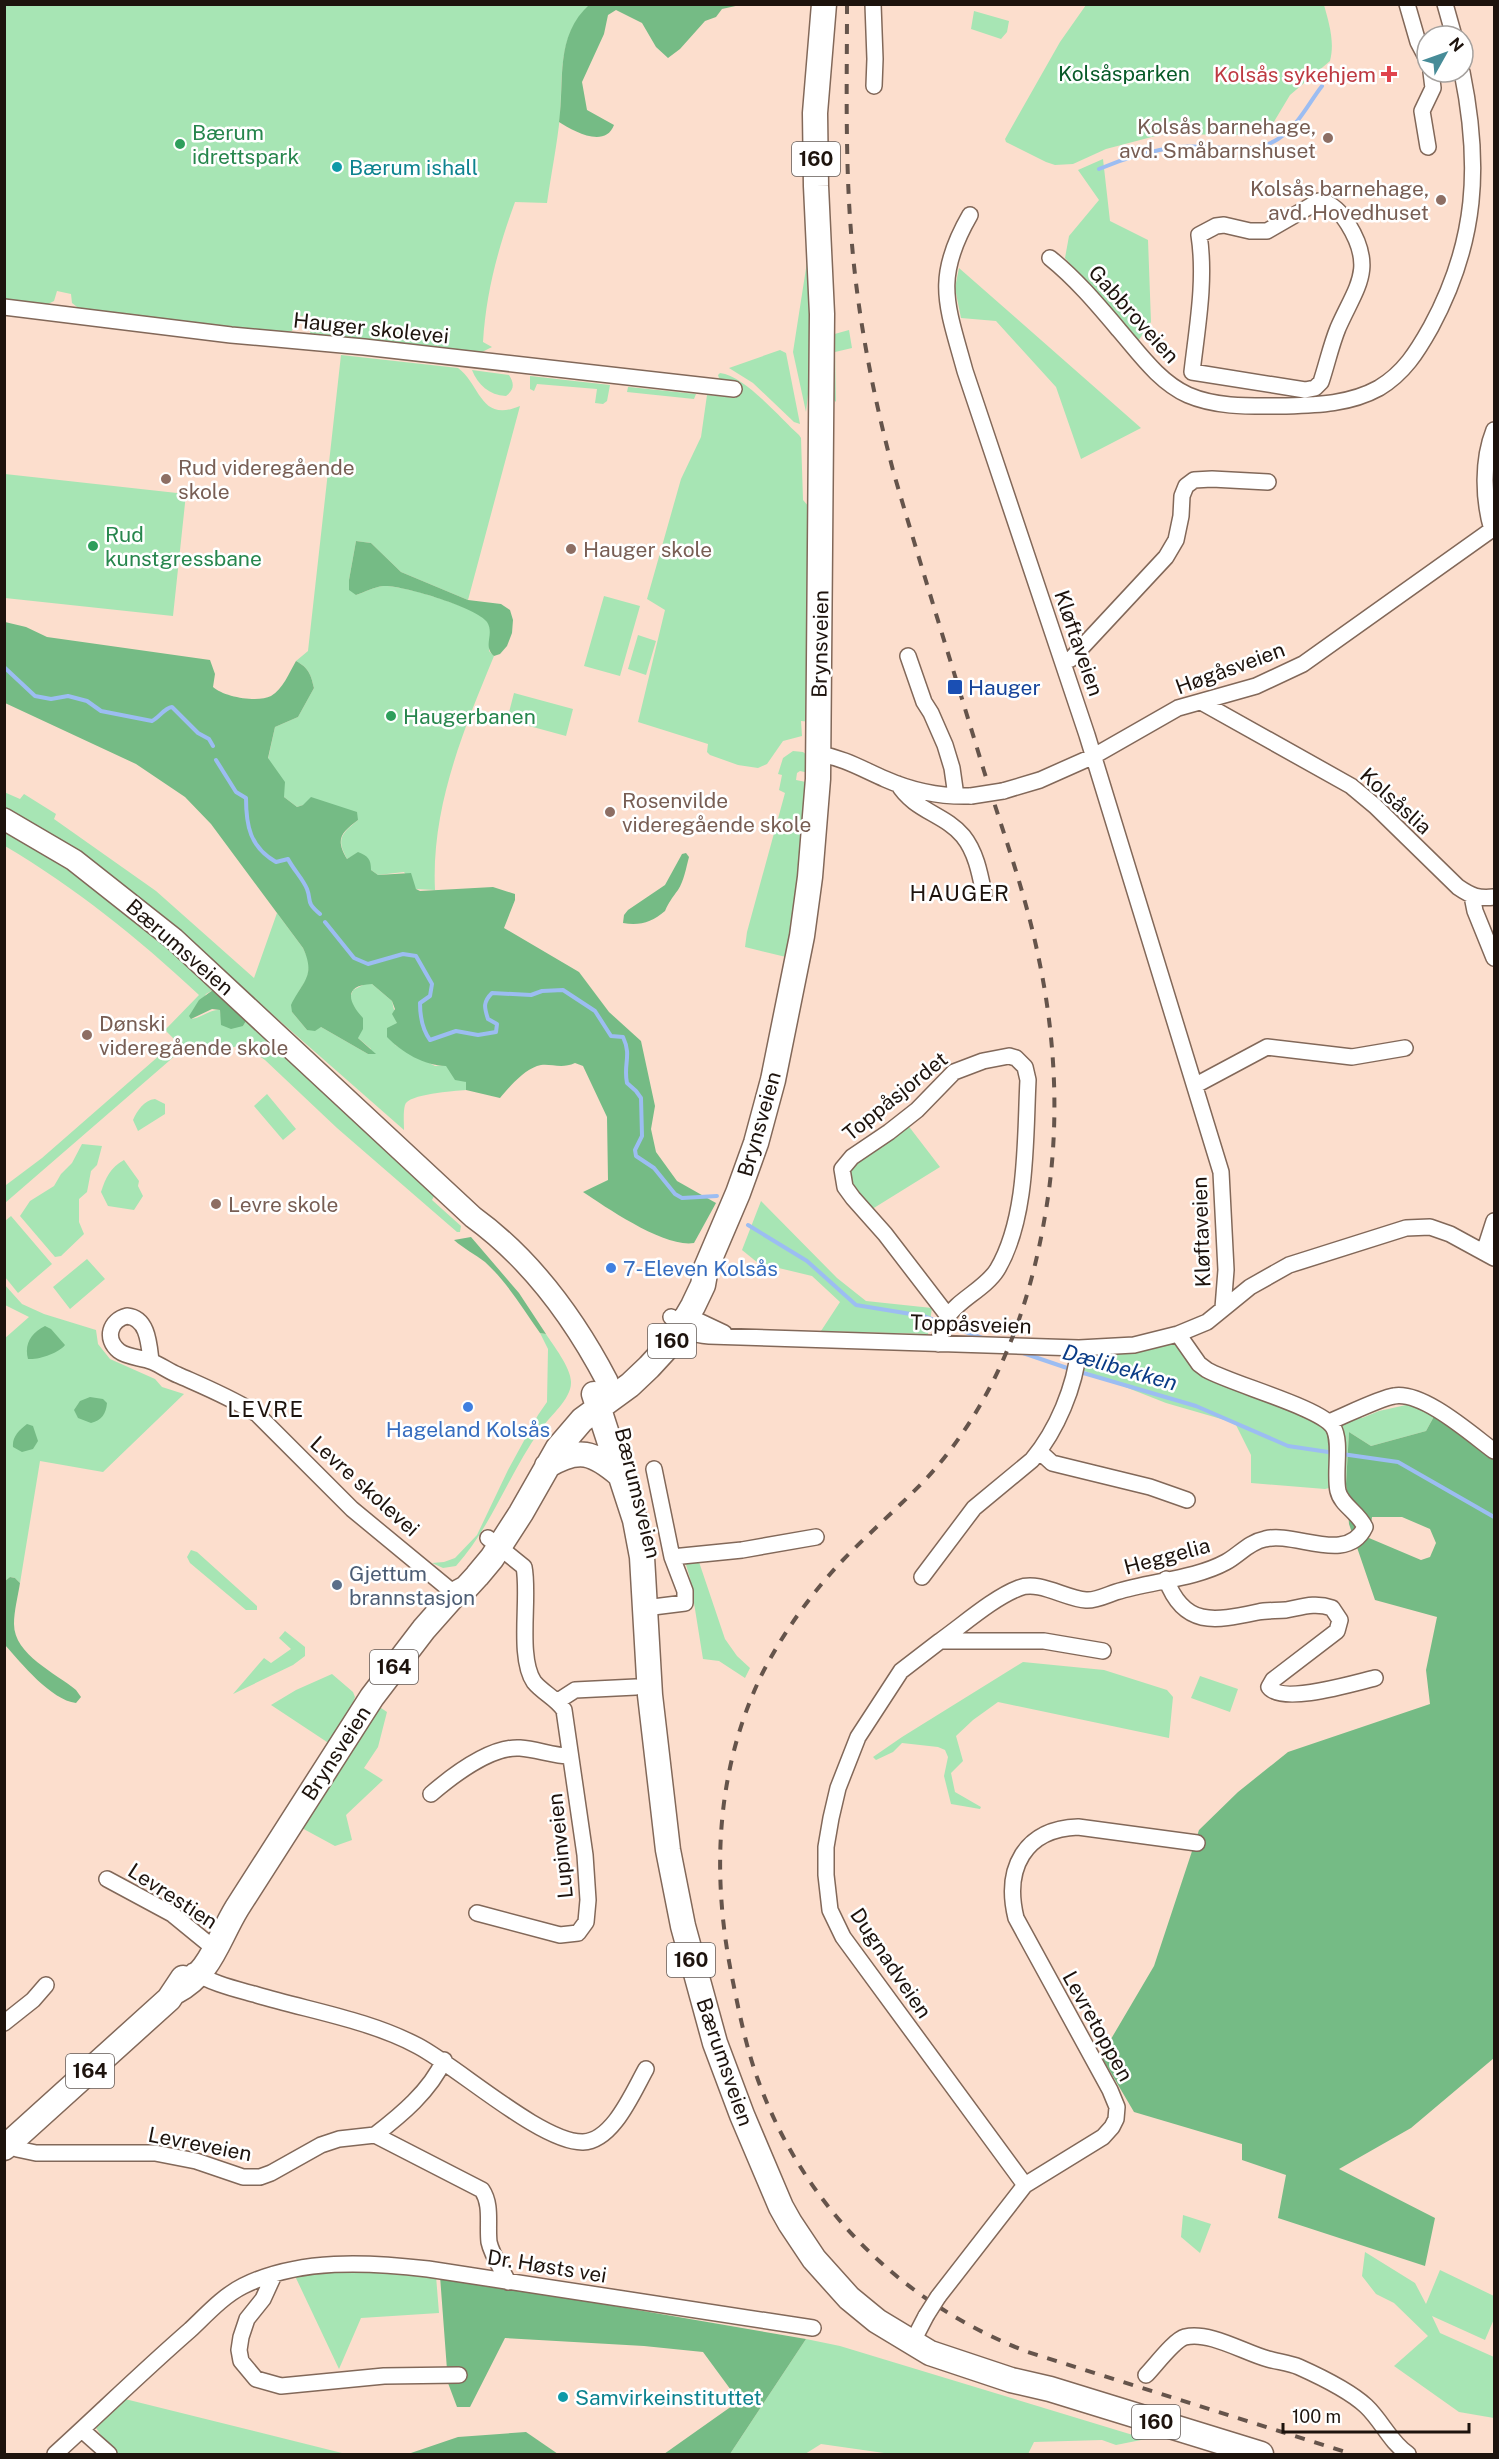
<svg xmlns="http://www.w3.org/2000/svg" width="1499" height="2459" viewBox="0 0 1499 2459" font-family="'Public Sans',sans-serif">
<rect width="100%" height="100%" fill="#fcdecd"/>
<!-- green -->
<path fill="#a7e5b4" d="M5 5H590C557 34 563 77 560 116 557 145 551 175 547 203L515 202C498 248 486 293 483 342L492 347 478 354 310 335 311 317 298 316 292 331 282 333 81 310 72 303 71 294 57 291 54 301 44 306 5 302Z
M1086 5H1324C1329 23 1335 42 1330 61L1290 95 1272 125 1262 131 1242 135 1163 134 1106 149 1073 164 1055 165 1046 162 1006 142 1005 139 1060 42Z
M974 11 1009 21 1007 32 1001 39 971 29Z
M806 86 811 368 806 412 793 352 807 262 808 239Z
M1103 159 1110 221 1148 240 1151 322 1138 341 1065 258 1069 236 1099 200 1078 170Z
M959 268 1141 428 1081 459 1056 387 996 321 961 318 955 288Z
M849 330 852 348 835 352 836 402 833 399 831 335Z
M780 350 786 353 800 424 794 422 753 383 729 368Z
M341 355 458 368C481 385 480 423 520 406L468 600 401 572 371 543 356 541 349 580 356 595C365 592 374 587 383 586 400 584 474 607 486 619 493 627 490 641 489 651L494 656C463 731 431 808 435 890L416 889 404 872 378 875 371 870 358 853 347 859C336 839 341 834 358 820L303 805 297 807 284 797 268 759 275 727 298 717 314 688C311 675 309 668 296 661L308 651Z
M472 370 509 375C514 383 515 389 506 396 489 395 478 385 472 370Z
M720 373C745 376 780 418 799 435L801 438 803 500 810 508 812 722 801 721 802 736 783 741 767 764 758 768 738 765 710 755 707 752 708 744 638 722 665 610 647 599 681 479 701 437 707 395 736 398V384L720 381 718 375Z
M530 376 610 385 607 401 603 404 595 403 597 389 537 384 534 391 530 389Z
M628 387H629L696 394 694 399 627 392Z
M5 474 186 494 173 616 5 598Z
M604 596 640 606 620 676 584 666Z
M638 635 656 641 646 675 628 669Z
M514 693 573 709 566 736 507 720Z
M793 751 803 752 812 759 809 773 800 771 797 773 796 780 811 783 805 861 786 957 745 947 747 932 785 793 779 790 782 775 778 774 783 758Z
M4 792 20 799 24 794 56 814 54 819 156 891 254 978 277 913 303 948 310 963 307 979 299 991 292 1012 307 1030 321 1027 368 1054 371 1049 357 1037 350 998 353 990 365 984H372L392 1001 397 1023 395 1045 435 1066 446 1065 466 1082V1090C454 1091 408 1094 405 1105 403 1112 404 1123 404 1130L134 893 85 858 5 808Z
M5 830C76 873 158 926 213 990L206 994 191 1019C202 1018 209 1009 220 1010L221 1016 243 1026 246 1021 435 1194 432 1200 461 1226 460 1232H457L337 1128 265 1060 243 1045 202 1054 184 1048 5 1203 4 1183 6 1185 42 1158 176 1041 165 1030 199 995C137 937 77 889 5 846Z
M267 1094 296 1129 283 1140 254 1106Z
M155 1099 165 1104V1114L138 1131 133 1120C137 1111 144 1100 155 1099Z
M907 1124 940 1167 869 1211 845 1178 852 1163Z
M82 1144 102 1146 97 1165 91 1171 87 1192 79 1199V1222L84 1234 61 1256 55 1257 20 1216 30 1201 54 1186 61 1174 72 1163Z
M124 1160 139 1181 138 1186 143 1196 134 1210 108 1206 101 1192C106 1177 110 1168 124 1160Z
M761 1201 837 1278 866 1301 932 1308 928 1334 821 1331 840 1302 812 1276 758 1263 742 1250Z
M11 1216 52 1264 18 1293 5 1277V1221Z
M87 1259 105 1279 70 1309 53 1287Z
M4 1284 22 1304 44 1314 96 1330 98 1344 110 1359 155 1379 162 1387 184 1394 103 1472 40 1461 20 1583 15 1578 10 1577 5 1581 4 1339 29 1317 5 1305Z
M540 1333 546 1334C553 1345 572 1369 571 1383 571 1399 550 1416 541 1429 509 1473 492 1526 456 1566L443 1568 432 1563 444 1562 455 1558 477 1535 508 1470 538 1415 547 1402 548 1349Z
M1174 1343 1197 1373 1340 1425 1356 1415 1362 1418 1379 1411 1415 1403 1437 1411 1426 1431 1371 1446 1349 1432 1346 1484 1325 1489 1251 1483V1455L1235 1423 1166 1403 1082 1370 1101 1355Z
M191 1550 197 1552 257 1606V1610H246L190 1563 187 1557Z
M684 1558 698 1559 725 1639 737 1656 750 1668 745 1678 719 1661 703 1659 690 1578Z
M285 1631 305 1647V1656L293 1665 233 1694 264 1658 271 1663 291 1649 279 1638Z
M1023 1662 1104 1670 1167 1690 1173 1697 1169 1738 998 1702 973 1720 956 1736 963 1761 951 1773 955 1792 981 1807 980 1809 951 1804 944 1776 948 1757 945 1750 938 1747 902 1743 893 1752 876 1760 873 1757 902 1737Z
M332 1674 353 1692 355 1697 350 1711 330 1744 271 1705 296 1690Z
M1200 1676 1238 1689 1230 1712 1191 1698Z
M378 1706 387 1712 378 1747 364 1768 383 1780 346 1815 352 1840 335 1846 300 1827Z
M1183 2215 1211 2224 1200 2253 1181 2237Z
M1365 2252 1415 2283 1426 2304 1440 2270 1494 2296V2319L1485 2340 1432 2316 1440 2333 1494 2357V2418L1459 2412 1394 2366 1428 2336 1394 2303 1376 2294 1362 2276Z
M369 2269 436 2276 439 2313 361 2318 339 2369 295 2276Z
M806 2339 840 2346 1146 2439 1116 2445 1102 2440 1034 2442 1028 2454H891L821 2444 805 2454H730Z
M125 2399 346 2454H114L96 2428Z"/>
<!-- forest -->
<path fill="#75bb85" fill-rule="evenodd" d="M590 4H740V5L722 9 716 17 705 21 680 49 668 58 656 47 642 23 616 10 608 15 604 34 582 82 587 110 614 125C605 149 573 131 559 122 565 81 554 36 590 4Z
M356 541 371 543 401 572 468 600 501 604 510 610 513 620 512 633 507 646 500 654 494 656C482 645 495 635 487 622 478 608 400 584 383 586 374 587 365 592 356 595L349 590V580Z
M5 622 26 627 47 637 210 660 215 674 213 687C224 697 258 703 271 696 283 689 289 673 296 661 309 668 311 675 314 688L298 717 275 727 268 758 285 782 284 797 297 807 303 805 311 797 357 812 358 820C341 833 335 839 347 859L358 852C368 856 371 859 371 870L378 875 411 873 416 889 420 891 493 887 515 894V900L504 928 579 972 609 1012 641 1041 655 1106 651 1129 656 1152 677 1181 716 1203 694 1243C665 1248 607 1208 583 1192L608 1180 607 1117 583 1066 575 1063C560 1070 549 1062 537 1066 523 1071 509 1087 500 1098L466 1090V1082L455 1080 446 1066C425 1066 401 1052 387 1037V1028L397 1023 392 1014 395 1009 392 1001 372 984C343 985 348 1002 363 1018V1029L358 1038 376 1054H368L321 1027 315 1031 307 1030 292 1012 291 1005C303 981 316 976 303 948L211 824 185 797 136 764 5 703Z
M686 853 689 857C686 868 684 881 678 890 672 898 669 902 665 911 652 922 640 926 623 923L624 915 628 910 665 885 682 854Z
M213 990 246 1021 243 1026 231 1029 221 1025 220 1010 212 1009 191 1019 189 1016 199 1000Z
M471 1237 519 1293 546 1334 540 1333C523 1309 507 1282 485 1262 475 1254 464 1249 454 1240Z
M45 1326 51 1329 65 1345C59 1353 39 1360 28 1359 24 1344 31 1333 45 1326Z
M90 1397 103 1399 107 1403C106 1414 102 1420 91 1423L78 1418 74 1410 80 1401Z
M1437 1411 1494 1453V2058L1411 2128 1339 2169 1435 2218 1425 2266 1278 2218 1286 2175 1242 2160V2144L1134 2112 1101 2056 1154 1966 1199 1830 1238 1792 1288 1752 1430 1704 1426 1670 1437 1617 1375 1600 1349 1524 1346 1484 1349 1432 1371 1446 1426 1431ZM1372 1517H1402L1430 1529 1436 1543 1430 1557 1421 1560 1369 1538Z
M27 1424 33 1426 38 1441 33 1449 22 1452 13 1447C12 1437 19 1430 27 1424Z
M10 1577 15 1578 20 1583C18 1596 14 1611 14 1624 14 1655 56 1673 76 1690L81 1697 76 1703C51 1700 21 1663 5 1645V1581Z
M440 2276 806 2339 730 2454H664L739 2401 703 2352 644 2346 505 2338 470 2407H457L448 2383Z
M526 2432 558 2454H408L458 2437Z"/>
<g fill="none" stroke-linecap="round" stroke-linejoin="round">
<!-- stream -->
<path stroke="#9cbdf2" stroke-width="4" d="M1099 169C1125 158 1152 150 1179 147 1211 143 1249 158 1278 139 1298 126 1308 104 1322 86
M4 667 35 696 51 699 68 696 87 701 101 711 152 721C160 717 164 708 172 707L198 733 209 739 213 746
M216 760 236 792 246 798C246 826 250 847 276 862L288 859C293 869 303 879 307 889 312 902 305 901 320 914
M325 922 354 958 368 964 403 954 416 956 432 984 430 996 420 1003C420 1017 422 1029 430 1040L456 1031 478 1035 496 1032 497 1024 488 1019C484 1007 483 1002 492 993L531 995 542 991 563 990 595 1011 611 1036 623 1037C632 1056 623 1064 627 1083L636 1091 641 1098 642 1136 635 1150 636 1156 654 1168 675 1194 682 1198 717 1196
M748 1225 807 1261 856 1305 923 1316 940 1322
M947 1325 985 1339
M1020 1352 1073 1370
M1080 1372 1196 1406 1288 1446 1335 1453
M1342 1454 1398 1462 1494 1517"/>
<!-- street casing -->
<g stroke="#826859" stroke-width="18">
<path id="street" d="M873 4 875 59 874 86
M1407 4 1418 42 1427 59
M1445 4 1454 36
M1428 147 1422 111 1433 88 1431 72
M1319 201C1333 203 1341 213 1348 224 1376 269 1356 287 1338 328 1331 345 1327 364 1321 382L1315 388 1305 390 1192 372C1197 328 1206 280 1199 235L1216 226 1224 225 1250 231H1267Z
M970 215C933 279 947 305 965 371L1087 735 1221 1172 1226 1270 1223 1308
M1050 258C1076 279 1097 304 1119 330 1139 353 1159 382 1188 395 1218 408 1253 406 1286 406 1318 405 1350 404 1379 388 1404 373 1417 352 1431 327 1477 242 1481 165 1462 72
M4 307 231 335 364 347 734 389
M1492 530C1483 499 1482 460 1494 430
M908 656 924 702 931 713 945 745 952 768 956 796
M1063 662 1071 659 1166 557 1176 540 1181 516 1182 496 1186 486 1194 480 1212 479 1268 482
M1201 702 1351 786 1375 806 1458 887C1471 896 1479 899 1494 897
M819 754C844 758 862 769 885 779 912 791 941 797 971 796
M898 784C914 811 945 814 963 836 976 852 980 874 984 894
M1003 791 1040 780 1094 756 1178 708 1256 686 1303 664 1494 528
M1472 896 1475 911 1494 958
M1196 1085 1267 1047 1352 1057 1405 1048
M1484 1252 1494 1221
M671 1317C682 1330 693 1335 709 1336L1079 1348 1134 1345 1178 1334 1207 1322 1250 1287 1289 1265 1406 1228 1430 1227 1450 1234 1494 1258
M680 1317 688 1316 724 1333
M938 1344C941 1335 943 1325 947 1318 956 1301 985 1289 997 1270 1028 1218 1025 1139 1028 1080L1025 1067 1016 1058 1009 1056 983 1061 954 1072 917 1110 889 1132 852 1157 842 1169 845 1187 853 1198 885 1234 948 1316
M151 1361C149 1344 148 1318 127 1316 110 1320 104 1339 119 1351 128 1358 142 1357 153 1362 162 1366 170 1372 178 1375 205 1387 232 1398 257 1414L352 1509 455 1594
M1329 1422C1344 1416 1380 1398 1394 1396 1423 1391 1471 1434 1494 1451
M1039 1451 1052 1463 1060 1465 1150 1487 1187 1500
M672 1557 742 1550 816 1537
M922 1577 974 1508 1032 1460C1057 1430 1075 1387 1079 1348
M1166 1579C1184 1628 1215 1621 1258 1612 1267 1610 1276 1611 1286 1610 1302 1607 1315 1602 1332 1608L1340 1620 1337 1631 1273 1680 1269 1687C1282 1705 1354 1683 1375 1678
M645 1608 685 1603V1591L672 1557 654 1469
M940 1641C964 1624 993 1598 1019 1588 1039 1580 1066 1599 1086 1600 1095 1601 1107 1595 1116 1592 1151 1581 1195 1579 1226 1562 1239 1555 1249 1542 1265 1539 1295 1531 1347 1565 1365 1527 1358 1512 1341 1505 1338 1491 1334 1473 1342 1441 1333 1427 1321 1408 1232 1384 1207 1370L1199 1364 1178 1334
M558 1701 575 1690 636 1687
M431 1794C452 1776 491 1746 520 1748 537 1749 553 1756 570 1756
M107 1879 172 1914 216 1950
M477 1913 560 1935 578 1933 586 1922 588 1900 585 1855 564 1710C556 1698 543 1693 534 1682 517 1657 530 1596 524 1567L488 1538
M193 1971C212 1984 236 1989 257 1995 311 2011 369 2020 418 2046 458 2067 542 2143 583 2142 613 2141 633 2092 646 2069
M4 2023 33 2000 46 1985
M375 2135C401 2115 430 2091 444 2060
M10 2142 17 2149 36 2153H155L196 2161 243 2177H260L271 2173 321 2145 339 2139 375 2135 482 2190C492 2205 487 2224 489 2242 492 2256 502 2269 508 2282
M1025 2185 843 1937 830 1910 826 1875V1847L831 1818 838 1788 858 1737 901 1671 940 1641H1044L1103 1651
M274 2275 263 2299 247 2319 241 2337 239 2350 241 2361 256 2379 281 2386 384 2376 459 2375
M938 2297 1025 2185 1103 2137 1112 2127 1116 2119 1117 2107 1110 2090 1016 1918C1004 1869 1024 1829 1078 1827L1197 1843
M912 2343 926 2316
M1146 2375C1155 2366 1174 2340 1185 2337 1210 2331 1245 2353 1268 2359 1279 2362 1290 2363 1299 2367 1319 2376 1351 2392 1366 2406 1382 2421 1390 2442 1408 2454
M83 2431 109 2454
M55 2454C100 2413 144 2370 190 2330 206 2315 223 2296 243 2286 299 2258 369 2262 428 2269L813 2328"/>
</g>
<!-- secondary casing -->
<g stroke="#826859" stroke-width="24">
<path id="secondary" d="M4 819 74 860 174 939 473 1217C532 1260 574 1318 607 1381"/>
</g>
<!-- primary casing -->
<g stroke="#826859" stroke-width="27">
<path id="primary" d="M594 1394 635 1520 642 1557 650 1695 668 1850 683 1926 715 2043 742 2115 781 2207 790 2223 814 2259 849 2298 877 2321 930 2353 1011 2380 1050 2389 1261 2454
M547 1466C579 1447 593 1452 620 1475
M175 1992C211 1973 217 1941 237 1908L372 1697 424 1629 455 1594 466 1588 477 1576 492 1558 521 1513 558 1448 582 1420 630 1385 649 1367 672 1342 693 1306 703 1285 706 1268 738 1193 756 1143 773 1080 802 936 810 877 818 779 822 314 816 186 815 113 824 4
M4 2148 169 1999 183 1978"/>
</g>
<!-- street -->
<use href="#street" stroke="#fff" stroke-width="15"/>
<!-- secondary -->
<use href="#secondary" stroke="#fff" stroke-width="21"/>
<!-- primary -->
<use href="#primary" stroke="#fff" stroke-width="24"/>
<!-- rail -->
<path stroke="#65544b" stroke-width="4" stroke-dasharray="10 10" stroke-linecap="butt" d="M847 4C847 80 845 156 851 232 857 314 873 395 894 474 923 573 954 672 984 771 1003 832 1025 892 1038 955 1056 1038 1060 1126 1046 1210 1030 1309 995 1404 926 1479 899 1507 869 1533 842 1561 810 1595 783 1633 762 1674 716 1769 711 1874 732 1977 739 2012 746 2047 758 2080 804 2207 902 2304 1028 2352L1352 2454"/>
<!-- street-bridge casing -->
<g stroke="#826859" stroke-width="18" stroke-linecap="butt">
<path id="street-bridge" d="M971 796 1003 791
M926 2316 938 2297"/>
</g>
<!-- street-bridge -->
<use href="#street-bridge" stroke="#fff" stroke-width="15"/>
</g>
<!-- markers -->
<path fill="#e0444e" stroke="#fff" stroke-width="2" d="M1386 65h6v6h6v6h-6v6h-6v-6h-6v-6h6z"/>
<g fill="#8d6e63" stroke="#fff" stroke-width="2">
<circle cx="1328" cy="138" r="6"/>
<circle cx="1441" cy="200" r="6"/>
<circle cx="166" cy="479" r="6"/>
<circle cx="571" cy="549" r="6"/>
<circle cx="610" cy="812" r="6"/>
<circle cx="87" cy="1035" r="6"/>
<circle cx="216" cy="1204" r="6"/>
</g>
<g fill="#2e9e5b" stroke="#fff" stroke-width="2">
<circle cx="180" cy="144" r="6"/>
<circle cx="93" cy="546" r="6"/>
<circle cx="391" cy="716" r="6"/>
</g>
<g fill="#0f9aa8" stroke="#fff" stroke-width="2">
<circle cx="337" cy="167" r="6"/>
<circle cx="563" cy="2397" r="6"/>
</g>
<rect fill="#1a4fb4" stroke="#fff" stroke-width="2" x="947" y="679" width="16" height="16" rx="3"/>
<g fill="#3f7fe0" stroke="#fff" stroke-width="2">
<circle cx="611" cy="1268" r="6"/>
<circle cx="468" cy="1407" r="6"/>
</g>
<circle fill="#5c6f8a" stroke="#fff" stroke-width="2" cx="337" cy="1585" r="6"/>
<g text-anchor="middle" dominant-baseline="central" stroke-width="5" stroke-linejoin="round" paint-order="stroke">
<!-- shield labels -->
<g fill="#fff" stroke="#615a56" stroke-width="1.5">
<rect x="792" y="142" width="48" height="34" rx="4.5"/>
<rect x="648" y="1324" width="48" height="34" rx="4.5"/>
<rect x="370" y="1650" width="48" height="34" rx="4.5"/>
<rect x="667" y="1943" width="48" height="34" rx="4.5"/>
<rect x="66" y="2054" width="48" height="34" rx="4.5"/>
<rect x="1132" y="2405" width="48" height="34" rx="4.5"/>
</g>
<g font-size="20" font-weight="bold" fill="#1d130d">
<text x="816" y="159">160</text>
<text x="672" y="1341">160</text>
<text x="394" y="1667">164</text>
<text x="691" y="1960">160</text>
<text x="90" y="2071">164</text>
<text x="1156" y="2422">160</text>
</g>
<!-- park labels -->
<g font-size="21" fill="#075a28" stroke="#fff">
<text x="1124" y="73">Kolsåsparken</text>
</g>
<!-- health labels -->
<g font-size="21" fill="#be3a42" stroke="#fff" text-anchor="end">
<text x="1376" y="74">Kolsås sykehjem</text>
</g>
<!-- education labels -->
<g font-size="21" fill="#785e54" stroke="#fff" text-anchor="start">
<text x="1316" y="126" text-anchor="end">Kolsås barnehage,<tspan x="1316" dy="24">avd. Småbarnshuset</tspan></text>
<text x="1429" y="188" text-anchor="end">Kolsås barnehage,<tspan x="1429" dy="24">avd. Hovedhuset</tspan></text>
<text x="178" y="467">Rud videregående<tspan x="178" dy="24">skole</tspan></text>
<text x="583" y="549">Hauger skole</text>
<text x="622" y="800">Rosenvilde<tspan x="622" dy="24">videregående skole</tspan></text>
<text x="99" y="1023">Dønski<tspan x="99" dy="24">videregående skole</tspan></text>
<text x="228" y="1204">Levre skole</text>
</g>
<!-- leisure labels -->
<g font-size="21" fill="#27864d" stroke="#fff" text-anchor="start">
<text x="192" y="132">Bærum<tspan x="192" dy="24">idrettspark</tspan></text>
<text x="105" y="534">Rud<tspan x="105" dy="24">kunstgressbane</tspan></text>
<text x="403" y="716">Haugerbanen</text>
</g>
<!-- culture labels -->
<g font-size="21" fill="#0d838f" stroke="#fff" text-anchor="start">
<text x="349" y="167">Bærum ishall</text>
<text x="575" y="2397">Samvirkeinstituttet</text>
</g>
<!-- street labels -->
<g font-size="21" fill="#1d130d" stroke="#fff">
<text transform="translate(1134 314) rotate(48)">Gabbroveien</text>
<text transform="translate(371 328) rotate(6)">Hauger skolevei</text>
<text transform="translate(1079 643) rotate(71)">Kløftaveien</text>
<text transform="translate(820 644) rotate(-89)">Brynsveien</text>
<text transform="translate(1230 668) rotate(-20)">Høgåsveien</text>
<text transform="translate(1396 801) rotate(42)">Kolsåslia</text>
<text transform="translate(180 947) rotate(41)">Bærumsveien</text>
<text transform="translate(895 1096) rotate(-39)">Toppåsjordet</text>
<text transform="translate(759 1124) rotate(-74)">Brynsveien</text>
<text transform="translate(1201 1232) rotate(-92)">Kløftaveien</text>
<text transform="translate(971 1324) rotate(2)">Toppåsveien</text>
<text transform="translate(365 1486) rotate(42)">Levre skolevei</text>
<text transform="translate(638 1493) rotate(76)">Bærumsveien</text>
<text transform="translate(1167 1556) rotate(-15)">Heggelia</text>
<text transform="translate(336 1753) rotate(-57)">Brynsveien</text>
<text transform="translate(560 1846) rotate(-96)">Lupinveien</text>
<text transform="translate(173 1896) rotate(33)">Levrestien</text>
<text transform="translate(891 1963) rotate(56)">Dugnadveien</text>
<text transform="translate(1098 2026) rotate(61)">Levretoppen</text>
<text transform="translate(725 2062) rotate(71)">Bærumsveien</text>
<text transform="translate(200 2144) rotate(11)">Levreveien</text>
<text transform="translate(547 2266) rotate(9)">Dr. Høsts vei</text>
</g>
<!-- transit labels -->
<g font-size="21" fill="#164399" stroke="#fff" text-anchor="start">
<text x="968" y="687">Hauger</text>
</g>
<!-- shop labels -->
<g font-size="21" fill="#366cbe" stroke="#fff" text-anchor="start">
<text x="623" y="1268">7-Eleven Kolsås</text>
<text x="468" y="1429" text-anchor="middle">Hageland Kolsås</text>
</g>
<!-- service labels -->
<g font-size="21" fill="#4e5e75" stroke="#fff" text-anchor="start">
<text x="349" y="1573">Gjettum<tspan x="349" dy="24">brannstasjon</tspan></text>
</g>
<!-- neighbourhood labels -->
<g font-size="22" letter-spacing="1.5" fill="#1d130d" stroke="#fff">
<text x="960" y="893">HAUGER</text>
<text x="266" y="1409">LEVRE</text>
</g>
<!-- water labels -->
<g font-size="22" font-style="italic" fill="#0a3b86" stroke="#fff">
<text transform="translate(1120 1367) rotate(16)">Dælibekken</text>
</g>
</g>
<!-- border -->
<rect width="1499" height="2459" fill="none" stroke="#1d130d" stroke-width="12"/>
<!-- north arrow -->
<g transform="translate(1445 54) rotate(50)"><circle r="28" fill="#ffffff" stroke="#a5a19e" stroke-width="1.5"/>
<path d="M0-4.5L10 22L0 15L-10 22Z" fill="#478c98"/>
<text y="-9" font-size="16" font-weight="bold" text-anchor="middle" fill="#1d130d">N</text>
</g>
<!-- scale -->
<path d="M1283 2423v9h186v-9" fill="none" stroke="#1d130d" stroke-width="3"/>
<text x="1292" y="2423" font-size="18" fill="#1d130d" stroke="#ffffff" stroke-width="4.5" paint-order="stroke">100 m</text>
</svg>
